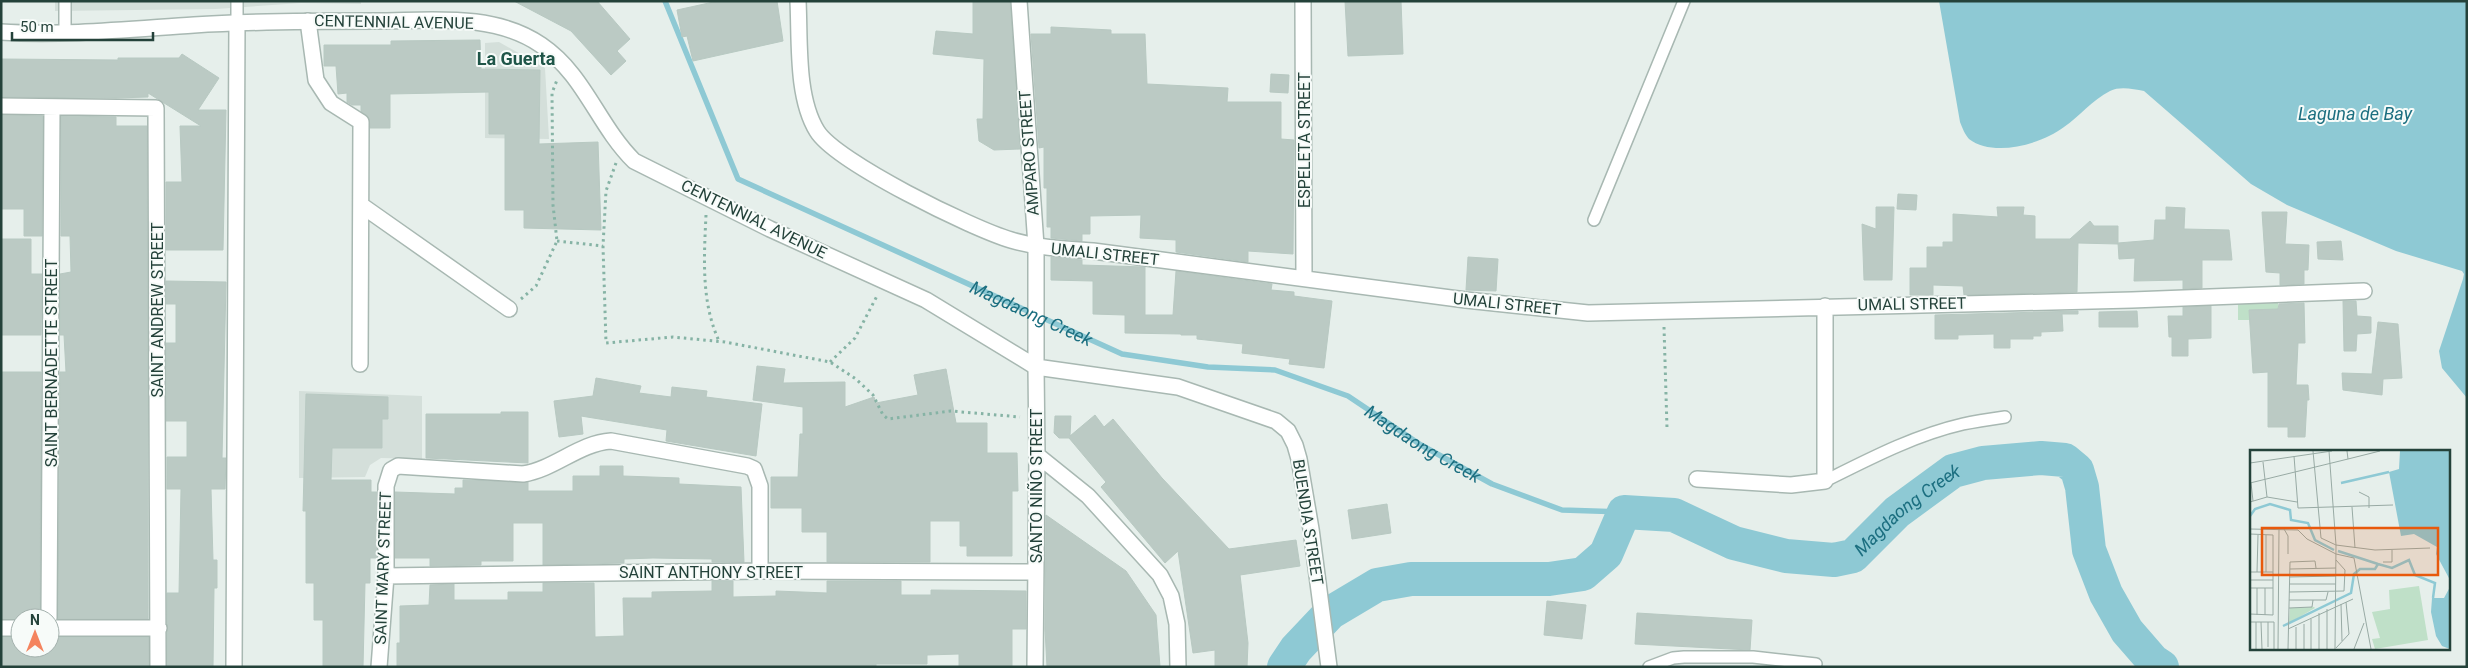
<svg xmlns="http://www.w3.org/2000/svg" width="2468" height="668" viewBox="0 0 2468 668" font-family="Roboto,sans-serif">
<rect width="100%" height="100%" fill="#e6efeb"/>
<!-- built -->
<path fill="#d4dfda" d="M55 1H361V4L301 3 216 9 55 11Z
M499 42 545 68 549 139 485 138V43Z
M299 391 422 396V459L381 458 370 465 365 477 299 478Z"/>
<!-- green -->
<path fill="#bfe0c8" d="M2278 303V320H2238V304Z"/>
<!-- water -->
<path fill="#8ec9d4" d="M1939 1H2467V398L2442 368 2439 351 2463 279 2464 274 2462 271 2396 251 2287 205 2251 184 2144 91C2133 89 2120 86 2110 91 2092 100 2080 116 2064 127 2041 144 1994 158 1969 139 1965 135 1962 127 1960 122Z"/>
<g fill="none" stroke-linecap="round" stroke-linejoin="round">
<!-- stream -->
<path stroke="#8ec9d4" stroke-width="5.5" id="s1" d="M665 1 738 179 1122 354 1208 367 1275 370 1348 396 1421 445 1492 484 1562 510 1624 512"/>
<!-- river -->
<path stroke="#8ec9d4" stroke-width="34" id="s2" d="M1284 667 1296 649 1330 613 1377 585 1411 579H1549L1583 574 1606 554 1624 512 1674 515 1734 543 1786 556 1834 560 1853 556 1897 512 1953 471 1983 463 2041 458 2065 460 2077 470 2082 487 2089 550 2106 594 2127 631 2153 661 2162 667"/>
</g>
<!-- building -->
<path fill="#bbcac4" stroke="#b8c9c2" d="M514 1H597L630 39 617 51 626 61 611 75 571 31Z
M718 1H777L783 41 693 61 687 36 682 37 677 10Z
M973 1H1010L1020 149 994 150 979 141 977 119H983L984 59 933 54 936 31 973 34Z
M1345 1H1401L1403 54 1348 56Z
M1051 27 1111 30V34H1145L1147 84 1228 88 1227 102H1281V139L1294 140 1293 254 1248 251V262L1176 252V240L1140 238 1141 215 1090 216V234H1082V241L1051 238V227H1047V188H1044V147L1039 148 1031 34H1051Z
M480 40 481 69 540 70 539 144 598 142 601 230 524 228V210H505V134H489V92L390 94V128H370L369 118 361 111V105H352L347 102V93L338 94 336 66H324V45H391V41Z
M182 54 219 78 198 110H226L223 250H166V182H182L180 126H201L148 93V97L116 98 1 97V59L118 60V58H179Z
M1271 74 1289 75 1288 93 1270 92Z
M1 115 43 116 42 236H24V209H1Z
M61 116 116 117V126H147L148 619H58L60 372H66L64 335H60V274L71 272 70 236H61Z
M1898 194 1917 195 1916 210 1897 209Z
M1876 207H1894L1892 280H1864L1862 224 1876 229Z
M1997 207H2024L2023 215 2035 216V239H2070L2090 221 2094 226H2118V244L2078 243 2077 292 1964 295 1963 286 1933 285V295H1910V268H1927V247H1943V242H1953V214L1998 217Z
M2166 207 2185 208 2184 229 2229 230 2232 260H2202V288L2183 289V280L2134 281 2135 258 2119 259 2118 243 2154 240 2155 220H2166Z
M2262 212H2287L2285 244 2309 245 2308 270H2304V284L2280 285V273L2266 272Z
M1 239H31V274H42L41 335H1Z
M2341 241 2343 260 2318 259 2317 242Z
M1051 257 1082 260V265L1145 267V315H1173L1176 271 1272 284 1271 290 1294 292V296L1332 301 1324 368 1289 364 1290 359 1242 353 1243 344 1197 339V335H1181V334L1125 333V315L1093 314V281L1051 280Z
M1468 257 1498 259 1496 291 1466 290Z
M166 281 226 282 222 458H226L225 489H211L213 560H217V588H214L213 667H167V593H179L181 489H167V457H187V421H166V343H176V304H166Z
M2343 301H2356L2357 316 2371 317V333L2357 334 2356 351H2344Z
M2304 303 2305 343H2298L2296 385H2308L2309 400H2307L2305 437H2288V427H2268V372L2253 373 2249 310 2278 309 2279 304Z
M2211 306V338L2188 339V356H2172V337H2169L2168 316H2183V307Z
M2078 311V314H2062L2063 331 2041 332V336H2033V339H2010V348H1994V334L1958 335V339H1935V315Z
M2137 311 2138 327H2099V312Z
M2378 322 2398 324 2402 378 2383 379 2382 395 2343 390 2342 373 2372 374Z
M757 366 785 369 783 383 845 382V407L874 397 876 403 918 395 914 375 946 369 956 423H987V453H1017L1018 491H1012V556H967V546H960V521H930V562H827V532H802V508H771V477H798L800 434H803V407L753 400Z
M1 372H41L40 618 1 619Z
M596 378 641 386 639 393 671 397 672 387 707 391 706 397 762 404 756 456 666 441 667 430 581 416 583 434 559 437 554 401 593 396Z
M306 394 388 397V419H382V448H332L331 480H371V492H377V558H370V583H365L363 667H323V620H314V583H306V511H303Z
M501 412H528V463L426 458V414H501Z
M1095 415 1104 427 1113 419 1162 478 1229 549 1296 540 1300 566 1240 575 1248 643 1247 667H1215V650L1193 653 1178 551 1165 563 1101 487 1106 482 1069 438H1059L1054 433 1055 416H1071L1070 436Z
M600 466H623V476L679 478V484L741 487 744 562H712V559L653 558 624 559V563L543 565V523H513V561H481V565L430 566V558H395V492L455 494V488H463V480L528 482V491H573V476H600Z
M1387 504 1391 533 1352 539 1348 510Z
M1046 515 1126 571 1156 615 1160 667H1047L1045 629Z
M712 581H733V597L776 596V591L827 593V581H901V595H931V590L1026 591V629H1012V667H959V654L927 655V664H876V667H397V643H400V606L429 605 430 585 454 584V600H508V592H543V583H594L595 637 624 636 623 598H652V592L712 591Z
M1547 601 1586 605 1582 639 1544 635Z
M1637 613 1752 620 1750 650 1635 644Z
M1 637H20V648H50V637H149V667H1Z"/>
<g fill="none" stroke-linecap="round" stroke-linejoin="round">
<!-- service casing -->
<g stroke="#a8b8b2" stroke-width="14">
<path id="service" d="M237 1V22
M65 31V1
M1594 220 1684 1
M1825 481C1869 459 1915 435 1963 424 1977 421 1991 419 2005 417
M1649 667 1673 658 1684 657H1753L1816 664"/>
</g>
<!-- minor casing -->
<g stroke="#a8b8b2" stroke-width="18">
<path id="minor" d="M798 1C800 41 796 97 817 131 836 162 973 229 1011 240 1038 248 1066 249 1093 251L1466 300 1588 313 2132 300 2364 291
M1303 1 1304 278
M308 21 316 80 331 103 361 122 360 364
M1 106 156 108 158 667
M361 205 509 309
M1037 455 1088 496 1160 575 1171 596 1177 624 1178 667
M1697 479 1791 485 1825 481V306
M386 576 760 571 1036 572
M49 618 52 108
M1 628H20
M50 628H159
M234 667 237 22
M379 667 386 576V486L391 470 398 466 523 474C555 469 579 443 611 441L747 466 754 469 760 486V571
M1035 667 1037 455 1036 367"/>
</g>
<!-- tertiary casing -->
<g stroke="#a8b8b2" stroke-width="18">
<path id="tertiary" d="M1019 1 1036 246V367
M1 32C63 36 132 29 194 25 254 21 315 21 375 21 430 21 493 12 541 45 585 75 597 124 634 161L770 229 926 300 1036 367 1178 387 1276 421 1288 431 1295 445 1299 459 1311 529 1329 667"/>
</g>
<!-- path -->
<path stroke="#86b3a5" stroke-width="3" stroke-dasharray="2.5 4" stroke-linecap="butt" d="M616 163 606 191 603 246 606 343 673 337 725 342 830 362 856 379 873 395 883 415 888 419 951 411 1020 417
M706 215C704 258 701 302 719 341
M557 241 603 246
M521 299 536 286 557 241 553 205 552 93 557 80
M1664 327 1667 428
M830 362 855 338 878 294"/>
<!-- service -->
<use href="#service" stroke="#fff" stroke-width="11"/>
<!-- minor -->
<use href="#minor" stroke="#fff" stroke-width="15"/>
<!-- tertiary -->
<use href="#tertiary" stroke="#fff" stroke-width="15"/>
</g>
<g text-anchor="middle" dominant-baseline="central" stroke-width="4" stroke-linejoin="round" paint-order="stroke">
<!-- street labels -->
<g font-size="16" fill="#24423a" stroke="#f7fbf9">
<text transform="translate(394 22) rotate(1)">CENTENNIAL AVENUE</text>
<text transform="translate(1304 140) rotate(-90)">ESPELETA STREET</text>
<text transform="translate(1029 153) rotate(-94)">AMPARO STREET</text>
<text transform="translate(754 219) rotate(26)">CENTENNIAL AVENUE</text>
<text transform="translate(1105 254) rotate(6)">UMALI STREET</text>
<text transform="translate(1507 304) rotate(6)">UMALI STREET</text>
<text transform="translate(1912 304) rotate(-1)">UMALI STREET</text>
<text transform="translate(157 310) rotate(-90)">SAINT ANDREW STREET</text>
<text transform="translate(51 363) rotate(-90)">SAINT BERNADETTE STREET</text>
<text transform="translate(1036 486) rotate(-90)">SANTO NIÑO STREET</text>
<text transform="translate(1308 522) rotate(81)">BUENDIA STREET</text>
<text transform="translate(383 568) rotate(-88)">SAINT MARY STREET</text>
<text x="711" y="572">SAINT ANTHONY STREET</text>
</g>
<!-- neighbourhood labels -->
<g font-size="18" font-weight="bold" fill="#1f5548" stroke="#f7fbf9">
<text x="516" y="58">La Guerta</text>
</g>
<!-- water labels -->
<g font-size="18" font-style="italic" fill="#1c6f80" stroke="#f7fbf9">
<text x="2355" y="113">Laguna de Bay</text>
<text stroke="none"><textPath href="#s1" startOffset="515">Magdaong Creek</textPath></text>
<text stroke="none"><textPath href="#s1" startOffset="935">Magdaong Creek</textPath></text>
<text stroke="none"><textPath href="#s2" startOffset="718">Magdaong Creek</textPath></text>
</g>
</g>
<!-- overview -->
<g transform="translate(2250 450)">
<rect width="200" height="200" fill="#e6efeb"/>
<path d="M169 136 178 190 125 199 122 189 130 188 122 162 140 159 139 140ZM40 158 64 157 65 158 39 173Z" fill="#bfe0c8"/>
<path d="M150 1H200V130L186 104 187 97 164 84 151 86 139 22 149 19ZM200 137V199L192 196 186 186 181 162 182 148H194Z" fill="#8ec9d4"/>
<path fill="none" stroke="#8ec9d4" stroke-width="2.5" d="M91 33 139 22M0 66 5 59 20 54 40 60 41 70 58 73 65 90 84 100M88 101 128 114M33 176 101 143 104 124 110 119H125L128 114 142 118 159 110 165 125 185 133 183 148"/>
<path fill="none" stroke="#98aaa4" stroke-width="1" d="M63 1 71 88 86 95 125 100 180 98M79 1 86 95 85 199M44 6 48 58 143 55M98 9 130 1M13 12 17 47M0 13 82 1M0 33 98 9 97 1M1 33 3 51M109 42 119 47V58M0 52 17 47 47 52M102 57 105 98M0 79 48 80 57 89 86 104 104 108 121 199M34 79 38 86V104M0 84 23 85V165L0 164M133 112H142V100M40 119 86 118M0 122H23M7 122 8 85M16 122V85M39 127 86 126M0 130H23M39 134H86M0 138H23M7 138V165M39 142 94 141 95 120 86 110M39 150H76L78 142M91 154 92 191M39 158 62 157 63 150M15 165V138M0 172H24V199M6 172V199M11 172 12 199M18 172V197M46 177V199M38 179 103 149M86 198 99 184 96 152M28 199 29 79M38 199 40 112 65 111 66 118M54 199V174M61 199V169M69 199V163M77 199V159M104 199 114 173"/>
<path fill="#e8590c" fill-opacity="0.15" stroke="#e8590c" stroke-width="2.5" d="M12 78H188V125H12Z"/>
<rect width="200" height="200" fill="none" stroke="#24423a" stroke-width="2.5"/>
</g>
<!-- border -->
<rect width="2468" height="668" fill="none" stroke="#24423a" stroke-width="5"/>
<!-- north arrow -->
<g transform="translate(35 633)"><circle r="24" fill="#f7fbf9" stroke="#a3b1ad"/>
<path d="M0-4L9 19L0 12L-9 19Z" fill="#f4845f"/>
<text y="-8" font-size="14" font-weight="bold" text-anchor="middle" fill="#24423a">N</text>
</g>
<!-- scale -->
<path d="M12 32v8h141v-8" fill="none" stroke="#24423a" stroke-width="2.5"/>
<text x="20" y="32" font-size="15" fill="#24423a" stroke="#f7fbf9" stroke-width="4" paint-order="stroke">50 m</text>
</svg>
